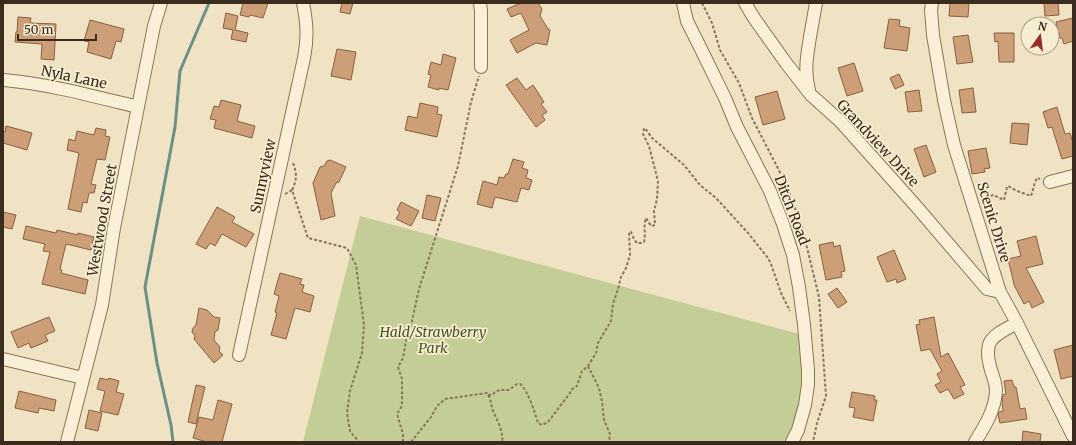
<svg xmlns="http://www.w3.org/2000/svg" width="1076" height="445" viewBox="0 0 1076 445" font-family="Merriweather,serif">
<rect width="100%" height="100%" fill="#efe3c3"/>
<!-- green -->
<path fill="#c5cd97" d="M360 216 799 334 803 379 794 427 786 442H303Z"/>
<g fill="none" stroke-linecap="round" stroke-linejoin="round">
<!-- stream -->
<path stroke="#6c9088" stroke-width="3" d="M173 442 171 425 157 363 145 287 175 127 180 71 209 3"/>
</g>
<!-- building -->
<path fill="#cd9f79" stroke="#895f3f" d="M243 3H268L263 18 250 15 249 17 240 15Z
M342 3H353L350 14 340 12Z
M521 3H538L542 9 540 16 548 29 550 30 547 45 536 43 517 53 510 40 529 30 521 13 511 17 507 9Z
M950 3H969L968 17 949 16Z
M1044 3H1058L1059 15 1045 16Z
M226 13 238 16 235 30 248 33 246 42 231 39 233 30 223 28Z
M18 17 31 18 30 23 56 24 54 60 41 59 42 44 15 42 16 32H17Z
M1073 18V41L1064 44 1062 38H1060L1056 22Z
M889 19 900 20 899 26 910 28 907 51 884 48Z
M90 20 124 29 121 42 116 41 111 59 87 52 89 42 84 41Z
M994 33H1014V62H999L998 41 995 42Z
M968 35 973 62 957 64 953 37Z
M337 49 356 52 351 80 331 76Z
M443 54 456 58 448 90 439 88V90L428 87 431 75 428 74 431 62 441 65Z
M854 63 863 91 847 96 838 68Z
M899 74 904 85 895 89 890 78Z
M517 78 526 90 533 85 544 102 541 104 547 112 542 115 545 120 536 127 506 85Z
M973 88 976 112 962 113 959 90Z
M919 90 922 111 908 112 905 92Z
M777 91 785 119 763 125 755 97Z
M221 100 241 105 237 121 255 126 252 138 214 128 216 120 210 119 214 106 219 107Z
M420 103 438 107 437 114 442 115 437 137 405 130 408 116 417 118Z
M1057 107 1065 134 1070 133 1073 143V156L1062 159 1052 127 1048 128 1043 112Z
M1012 123 1029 124 1027 145 1010 143Z
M6 126 32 133 27 150 3 143V131L5 132Z
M96 128 106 130 105 136 110 137 105 160 97 159 91 184 96 185 94 193H89L87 203 83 202 81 212 68 209 79 153 67 150 69 139 75 141 77 131 94 135Z
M926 145 936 172 924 177 914 149Z
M986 148 990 168 984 169 985 172 972 174 968 151Z
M513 159 524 162 522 168 528 170 526 178 532 180 529 190 521 188 517 202 495 197 492 208 477 204 483 181 497 185 499 177 504 178 506 174H508Z
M330 160 346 167 339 182 336 183 331 193 335 216 321 220 313 183 320 167 324 166 327 161Z
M427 195 441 198 435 221 422 218Z
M401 202 419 211 411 226 396 219 400 212 397 210Z
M217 207 235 217 232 222 254 234 246 247 222 234 215 246 210 243 206 249 196 244Z
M3 212 16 215 12 229 3 227Z
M26 226 56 233 57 230 78 235V233L94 237 91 250 66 244 60 269 62 270 61 273 88 280 85 294 42 284 50 252 43 251 45 244 23 239Z
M1036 236 1043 264 1026 268 1044 302 1032 308 1029 301 1024 304 1014 285V284L1008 259 1021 256 1017 241Z
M833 242 834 247 840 245 845 271 841 272 842 277 826 280 819 245Z
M894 250 906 279 897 283 896 279 887 282 877 257Z
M280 273 302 279 300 284 304 285 302 292 314 296 310 312 295 308 286 339 271 335 277 313 275 312 279 296 274 294Z
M837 288 847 302 838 308 828 294Z
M199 308 207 310 214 317 220 318 218 330 215 332 214 340 220 347 219 351 223 355 214 363 194 339 195 336 192 332 193 328 196 325Z
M49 317 55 331 45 335 48 341 31 348 29 343 18 348 11 332Z
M934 317 941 357 948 353 965 385 960 387 964 394 954 399 948 389 940 393 935 385 941 382 937 374 942 371 930 349 921 351 916 325 920 324 919 320Z
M1073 345V376L1061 379 1054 350Z
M100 378 108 380 109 378 119 381 116 392 124 394 118 415 100 411 105 391 97 389Z
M1012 380 1014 387H1016L1020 409 1025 408 1027 419 1000 423 998 415 999 412 1003 411 1002 403 1003 395 1006 394 1004 381Z
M196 385 205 387 196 424 188 422Z
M19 391 56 400 54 411 39 408 38 413 15 408Z
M852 392 875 396 874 400H877L873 421 853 417 855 408 849 407Z
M218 400 232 404 222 442H207L193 438 199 417 213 420Z
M89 410 102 413 98 431 85 428Z
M1023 431 1041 434 1040 442H1022Z"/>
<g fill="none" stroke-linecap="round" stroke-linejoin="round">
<!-- street casing -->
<g stroke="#89755a" stroke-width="14">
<path id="street" d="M480 3 481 11V67
M683 3 687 21 699 45 725 98 737 127 770 191 783 224 793 255 799 287 804 325 808 370V385L805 405 798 430 792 442
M745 3 754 18 786 63 811 95 840 121 916 206 987 289 1000 292
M932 3 931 10 933 35 944 100 954 145 1000 292 1017 323 1073 436
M4 80C49 84 93 96 138 107
M809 90C804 72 807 55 810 37 812 26 814 14 816 3
M1050 182 1073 176
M239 355 304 58C308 37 307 24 303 3
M3 359 83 378
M67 442 102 305 114 228 138 107 154 26 161 3
M975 442C985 426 995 410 996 391 996 383 993 377 991 370 982 339 993 336 1017 323"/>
</g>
<!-- path -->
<path stroke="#89755a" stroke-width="2" stroke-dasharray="3 2" stroke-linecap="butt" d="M702 3 712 23 720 50 739 83 752 118 786 184 802 227 819 297 826 396 817 423 813 442
M292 190C297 180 297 173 293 163
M285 194 292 190 308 238 347 248 356 265 364 325 362 353 350 391 347 413 350 431 359 442
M981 199 989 197 993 195 1004 200 1007 187 1008 186 1017 191 1031 196C1033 190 1034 184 1037 178L1040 179
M588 366 599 388 602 401 604 420 610 434 609 442
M488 395H492C498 389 501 390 509 390L517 384H520C528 390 535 413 538 423L542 425 548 422 570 393 571 390 577 386 582 371 588 366 596 353 598 343 611 321 613 304 618 289 621 277 626 268 630 255 629 232H631L634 239 637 243H641L644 242C646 234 643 226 646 218L651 226 655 225 654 211 657 199 658 181 649 146 643 134 644 129 645 128 652 138 684 165 700 185 716 198 748 233 768 258 771 264 781 293 790 311
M403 442V434L397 414 402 406V379L398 367 403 358 406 341 410 330 419 289 458 166 471 102 479 76
M411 442 431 417 437 406 445 399 487 393C491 399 491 404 493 411 497 420 504 432 502 442"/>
<!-- street -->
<use href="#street" stroke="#f9f0d7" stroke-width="12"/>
</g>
<g text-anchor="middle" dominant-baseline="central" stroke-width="3.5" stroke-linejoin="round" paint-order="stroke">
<!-- street labels -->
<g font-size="14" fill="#392c1e" stroke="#f6edd3">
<text transform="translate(74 77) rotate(12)">Nyla Lane</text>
<text transform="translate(878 143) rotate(47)">Grandview Drive</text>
<text transform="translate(263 176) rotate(-78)">Sunnyview</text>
<text transform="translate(792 210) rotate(69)">Ditch Road</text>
<text transform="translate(102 220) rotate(-80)">Westwood Street</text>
<text transform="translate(994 222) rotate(73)">Scenic Drive</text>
</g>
<!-- park labels -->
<g font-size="14" font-style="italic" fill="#485624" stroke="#f6edd3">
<text x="433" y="332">Hald/Strawberry<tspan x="433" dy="16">Park</tspan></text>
</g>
</g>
<!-- border -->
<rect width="1076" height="445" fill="none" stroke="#392c1e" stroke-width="8"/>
<!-- north arrow -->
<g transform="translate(1040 36) rotate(14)"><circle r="19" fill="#f6edd3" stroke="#aaa08b"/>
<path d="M0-3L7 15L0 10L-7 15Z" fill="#992c29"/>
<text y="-6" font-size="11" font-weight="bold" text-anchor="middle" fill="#392c1e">N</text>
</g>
<!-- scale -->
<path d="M18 34v6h78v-6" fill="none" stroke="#392c1e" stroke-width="2"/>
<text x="24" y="34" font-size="12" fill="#392c1e" stroke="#f6edd3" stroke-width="3" paint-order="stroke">50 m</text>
</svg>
